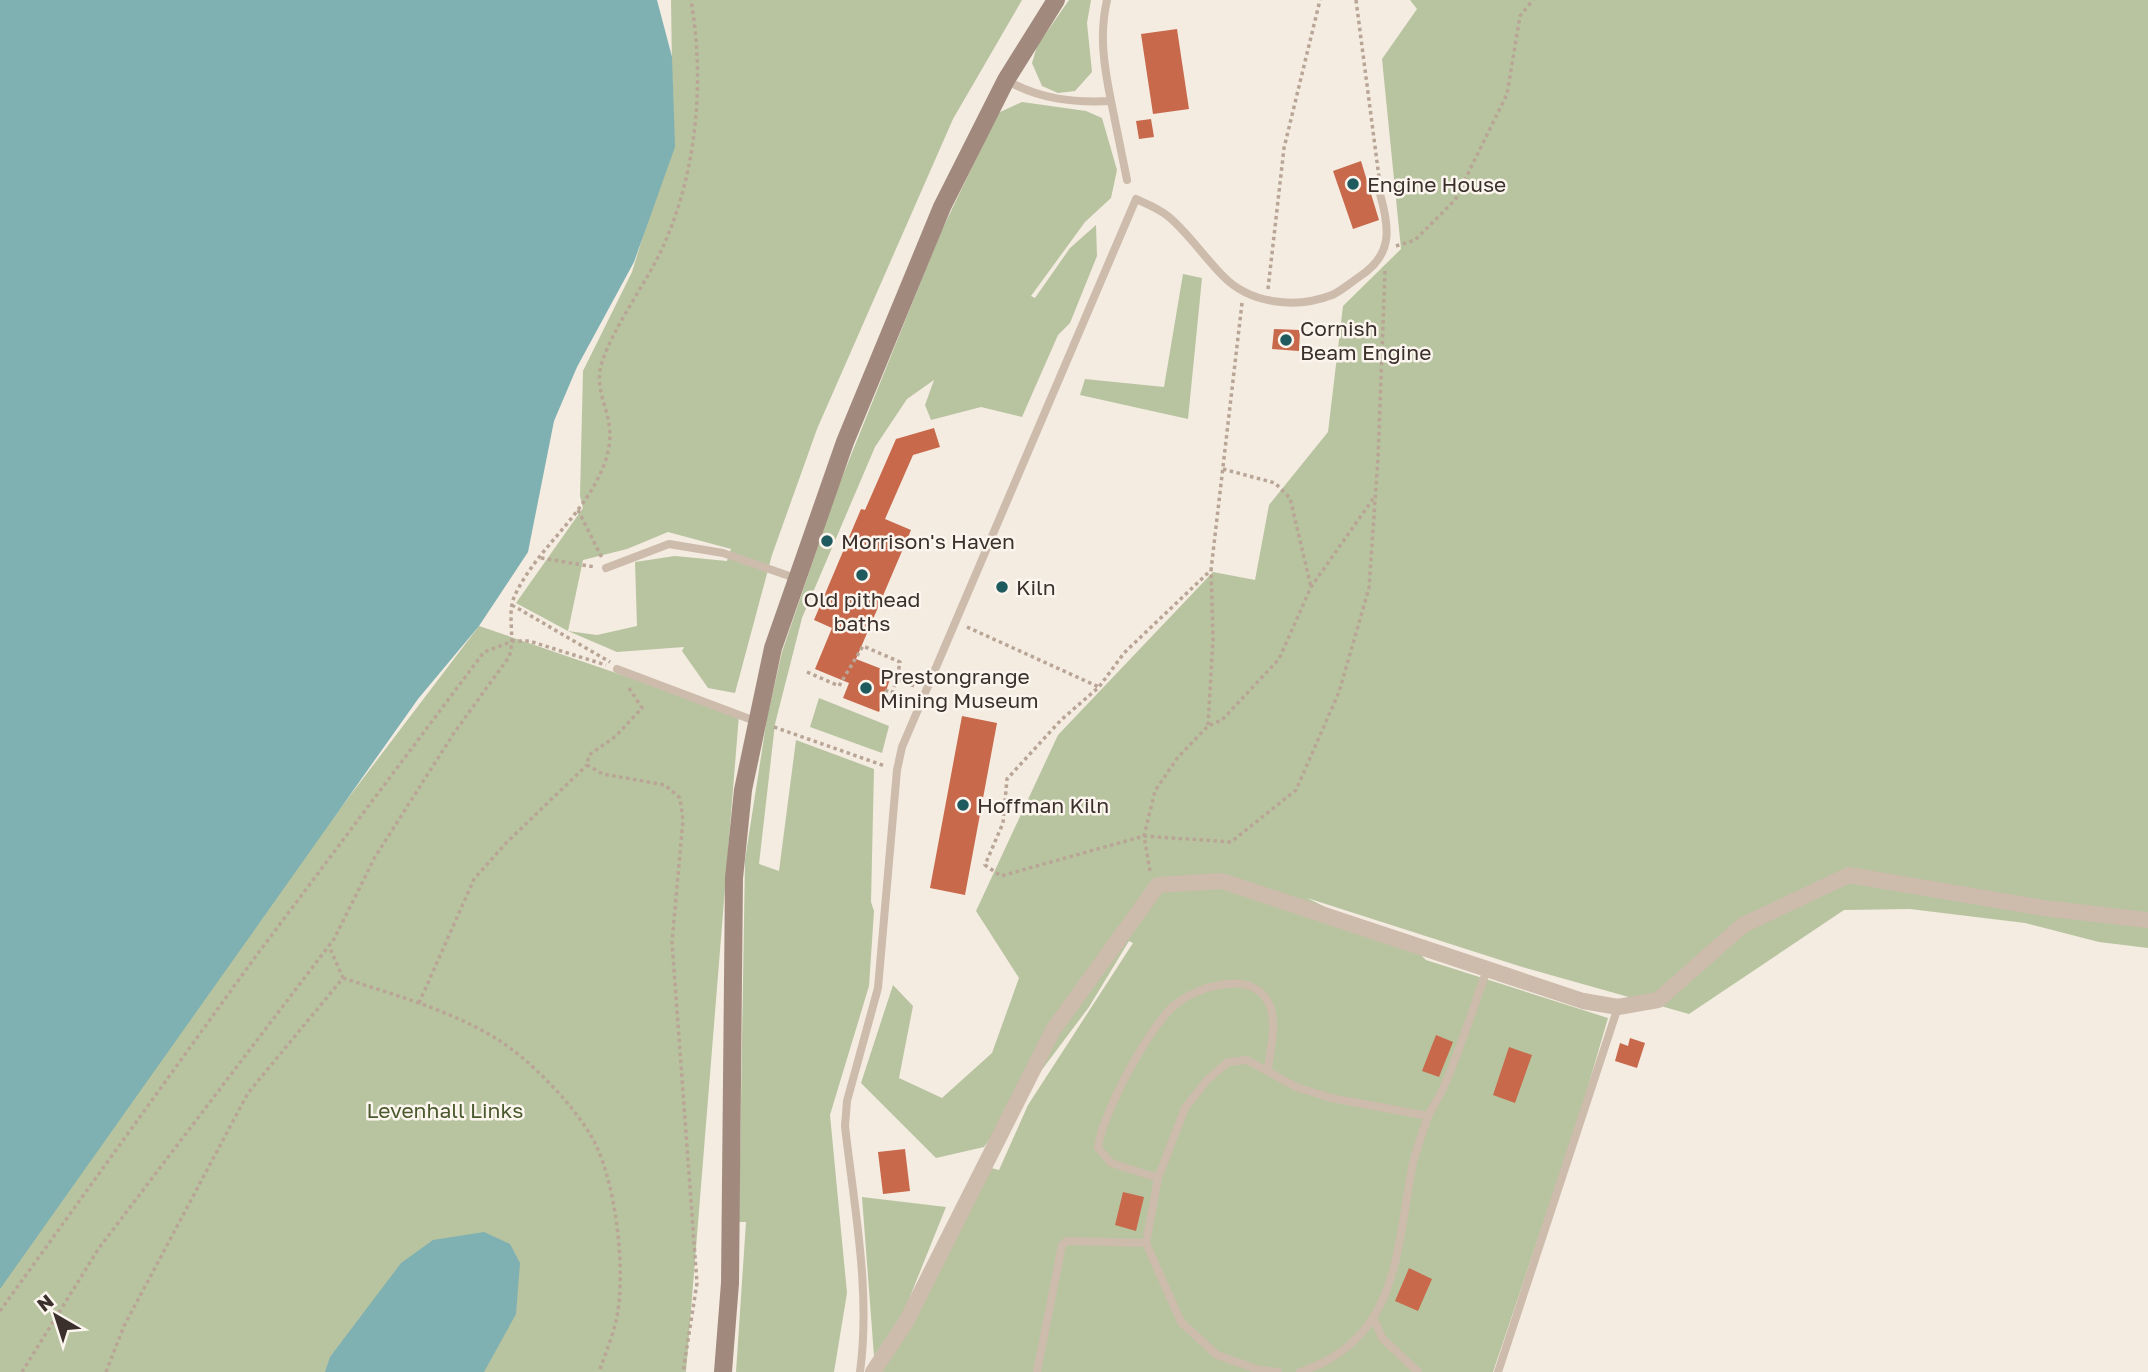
<svg xmlns="http://www.w3.org/2000/svg" width="2148" height="1372" viewBox="0 0 2148 1372" font-family="'Golos Text',sans-serif">
<rect width="100%" height="100%" fill="#f4ebe1"/>
<!-- green -->
<path fill="#b8c4a0" fill-rule="evenodd" d="M671 0H1022L953 119 817 429 772 555 735 693 708 688 682 651 684 647 617 652 568 631 516 603 583 508 580 496 583 371 632 272 673 138ZM668 532 731 549 727 561 675 556 635 562 637 626 597 635 568 631 583 560 627 549Z
M1069 0H1091L1087 23 1092 72 1075 91 1058 93 1042 86 1032 63 1037 46Z
M1410 0H2148V948L2099 942 2025 923 1910 909 1844 910 1689 1014 1519 966 1307 898 1419 953 1426 960 1608 1018 1580 1114 1493 1372H881L987 1167 999 1170 1028 1105 1133 943 1129 941 1089 1007 984 1147 936 1158 861 1083 893 985 913 1006 899 1078 942 1098 992 1053 1019 978 976 911 1058 735 1213 572 1255 580 1269 505 1328 432 1343 306 1401 249 1382 59 1417 9Z
M1022 102 1086 111 1102 118 1117 170 1111 198 1085 222 1031 296 1035 298 1070 248 1096 225 1097 256 1070 323 1058 335 1022 417 981 407 931 420 925 405 934 380 907 399 875 447 802 618 775 724 759 864 779 871 796 740 874 769 871 902 874 911 869 986 830 1115 847 1293 834 1372H736L746 1222H739L745 860 767 718 782 652 837 490 940 234 998 113Z
M1183 274 1202 278 1188 419 1080 395 1085 379 1164 387Z
M479 626 739 715 686 1372H0V1273L339 810Z
M819 698 889 726 882 753 810 727Z
M862 1197 946 1207 901 1319 874 1356Z"/>
<!-- water -->
<path fill="#7fb0b2" d="M0 0H657L672 57 675 147 634 262 577 367 554 421 528 552 479 626 418 699 0 1289Z
M484 1232 510 1244 520 1263 516 1314 484 1372H325L330 1357 401 1263 433 1240Z"/>
<!-- building -->
<path fill="#c8694b" d="M1177 29 1189 109 1153 114 1141 34Z
M1151 119 1154 137 1139 139 1136 121Z
M1361 161 1379 220 1353 229 1333 171Z
M1274 329 1300 330 1299 351 1272 349Z
M934 428 940 447 913 455 885 519 911 530 856 659 892 673 879 712 843 698 849 683 815 669 832 628 814 620 861 509 865 510 896 439Z
M962 716 997 723 965 895 930 888Z
M1436 1035 1453 1042 1439 1077 1422 1071Z
M1630 1038 1645 1043 1637 1068 1615 1061 1620 1043 1628 1046Z
M1509 1047 1532 1055 1515 1103 1493 1095Z
M905 1149 910 1191 883 1194 878 1152Z
M1123 1192 1144 1197 1136 1231 1115 1225Z
M1409 1268 1432 1279 1418 1311 1395 1301Z"/>
<g fill="none" stroke-linecap="round" stroke-linejoin="round">
<!-- path -->
<path stroke="#b9a596" stroke-width="3.5" stroke-dasharray="3.5 3.5" stroke-linecap="butt" d="M1356 0 1380 185
M1396 246 1415 240 1455 200 1507 94 1520 16 1533 0
M1268 289 1284 148 1320 0
M1242 303 1211 570 1124 653 1099 687 1061 720 1007 779 1003 823 985 865 1001 876 1144 836 1231 842 1296 790 1339 692 1369 588 1378 458 1385 271
M1223 469 1275 483 1290 498 1311 587
M578 510 602 558
M541 558 595 567
M512 605 610 662
M967 627 1099 687
M807 672 839 686 863 646 900 662 897 679 917 687
M629 688 642 708 616 736 589 755 587 765 603 774 665 785 680 798 683 820 672 942 697 1283 683 1372
M885 690 892 693 897 679
M1208 725 1213 640 1211 570
M774 727 885 766
M1150 871 1144 836 1155 791 1178 757 1208 726 1222 720 1279 659 1311 587 1375 496
M343 978C394 995 450 1010 497 1039 529 1059 570 1101 590 1134 616 1176 627 1273 616 1321 612 1338 605 1355 599 1372
M419 1003 474 879 506 843 587 765
M0 1311 253 960 484 652 513 641H529L606 665
M22 1372 99 1248 334 939 375 857 454 733 509 657C516 638 506 613 515 595 538 546 588 514 606 459 620 415 591 398 602 362 614 326 645 285 662 249 697 173 705 82 691 0
M106 1372 124 1326 248 1093 343 978 329 946"/>
<!-- service -->
<path stroke="#cdbbac" stroke-width="8" d="M1107 0C1099 35 1104 66 1111 101
M1006 80C1039 99 1073 103 1111 101L1127 180
M606 568 669 544 723 553 795 578
M617 669 755 721
M1158 1178 1111 1163 1098 1148C1101 1116 1150 1024 1176 1004 1199 986 1255 968 1270 1006 1277 1024 1270 1051 1268 1070
M1374 1319 1382 1338 1418 1372
M860 1372C871 1291 854 1207 845 1126L847 1101 878 988 897 770 902 747 1136 199C1147 204 1160 209 1169 217 1189 234 1204 257 1223 276 1250 304 1296 309 1332 295 1341 291 1350 283 1359 277 1393 255 1390 229 1380 194
M1037 1372 1062 1245 1067 1241 1146 1243
M1278 1372 1259 1370 1217 1355 1181 1322 1146 1243 1158 1178 1185 1108 1207 1080 1228 1062 1247 1060 1296 1087 1331 1098 1428 1116
M1300 1372C1398 1340 1396 1253 1412 1168 1415 1152 1421 1137 1426 1122 1430 1108 1440 1098 1445 1084 1461 1047 1473 1008 1487 970
M1498 1372 1618 1007"/>
<!-- minor -->
<path stroke="#cdbbac" stroke-width="16" d="M873 1372 906 1322 1053 1030 1158 885 1222 881 1583 1001 1618 1007 1658 1000 1743 925 1849 875 2043 908 2148 920"/>
<!-- secondary -->
<path stroke="#a18a7d" stroke-width="18" d="M723 1372 730 1283 734 878 743 790 773 648 845 442 942 207 1006 80 1056 0"/>
</g>
<!-- markers -->
<g fill="#1f5a5e" stroke="#fbf5ee" stroke-width="2.5">
<circle cx="1353" cy="184" r="7"/>
<circle cx="1286" cy="340" r="7"/>
<circle cx="827" cy="541" r="7"/>
<circle cx="862" cy="575" r="7"/>
<circle cx="1002" cy="587" r="7"/>
<circle cx="866" cy="688" r="7"/>
<circle cx="963" cy="805" r="7"/>
</g>
<g text-anchor="middle" dominant-baseline="central" stroke-width="5" stroke-linejoin="round" paint-order="stroke">
<!-- poi labels -->
<g font-size="21" fill="#3b302b" stroke="#fbf5ee" text-anchor="start">
<text x="1367" y="184">Engine House</text>
<text x="1300" y="328">Cornish<tspan x="1300" dy="24">Beam Engine</tspan></text>
<text x="841" y="541">Morrison's Haven</text>
<text x="1016" y="587">Kiln</text>
<text x="862" y="599" text-anchor="middle">Old pithead<tspan x="862" dy="24">baths</tspan></text>
<text x="880" y="676">Prestongrange<tspan x="880" dy="24">Mining Museum</tspan></text>
<text x="977" y="805">Hoffman Kiln</text>
</g>
<!-- park labels -->
<g font-size="21" fill="#4a5a2e" stroke="#fbf5ee">
<text x="445" y="1110">Levenhall Links</text>
</g>
</g>
<!-- north arrow -->
<g transform="translate(56 1316) rotate(321)" stroke="#fbf5ee" stroke-width="5" paint-order="stroke">
<path d="M0-5L12 26L0 18L-12 26Z" fill="#3b302b"/>
<text y="-10" font-size="19" font-weight="bold" text-anchor="middle" fill="#3b302b">N</text>
</g>
</svg>
